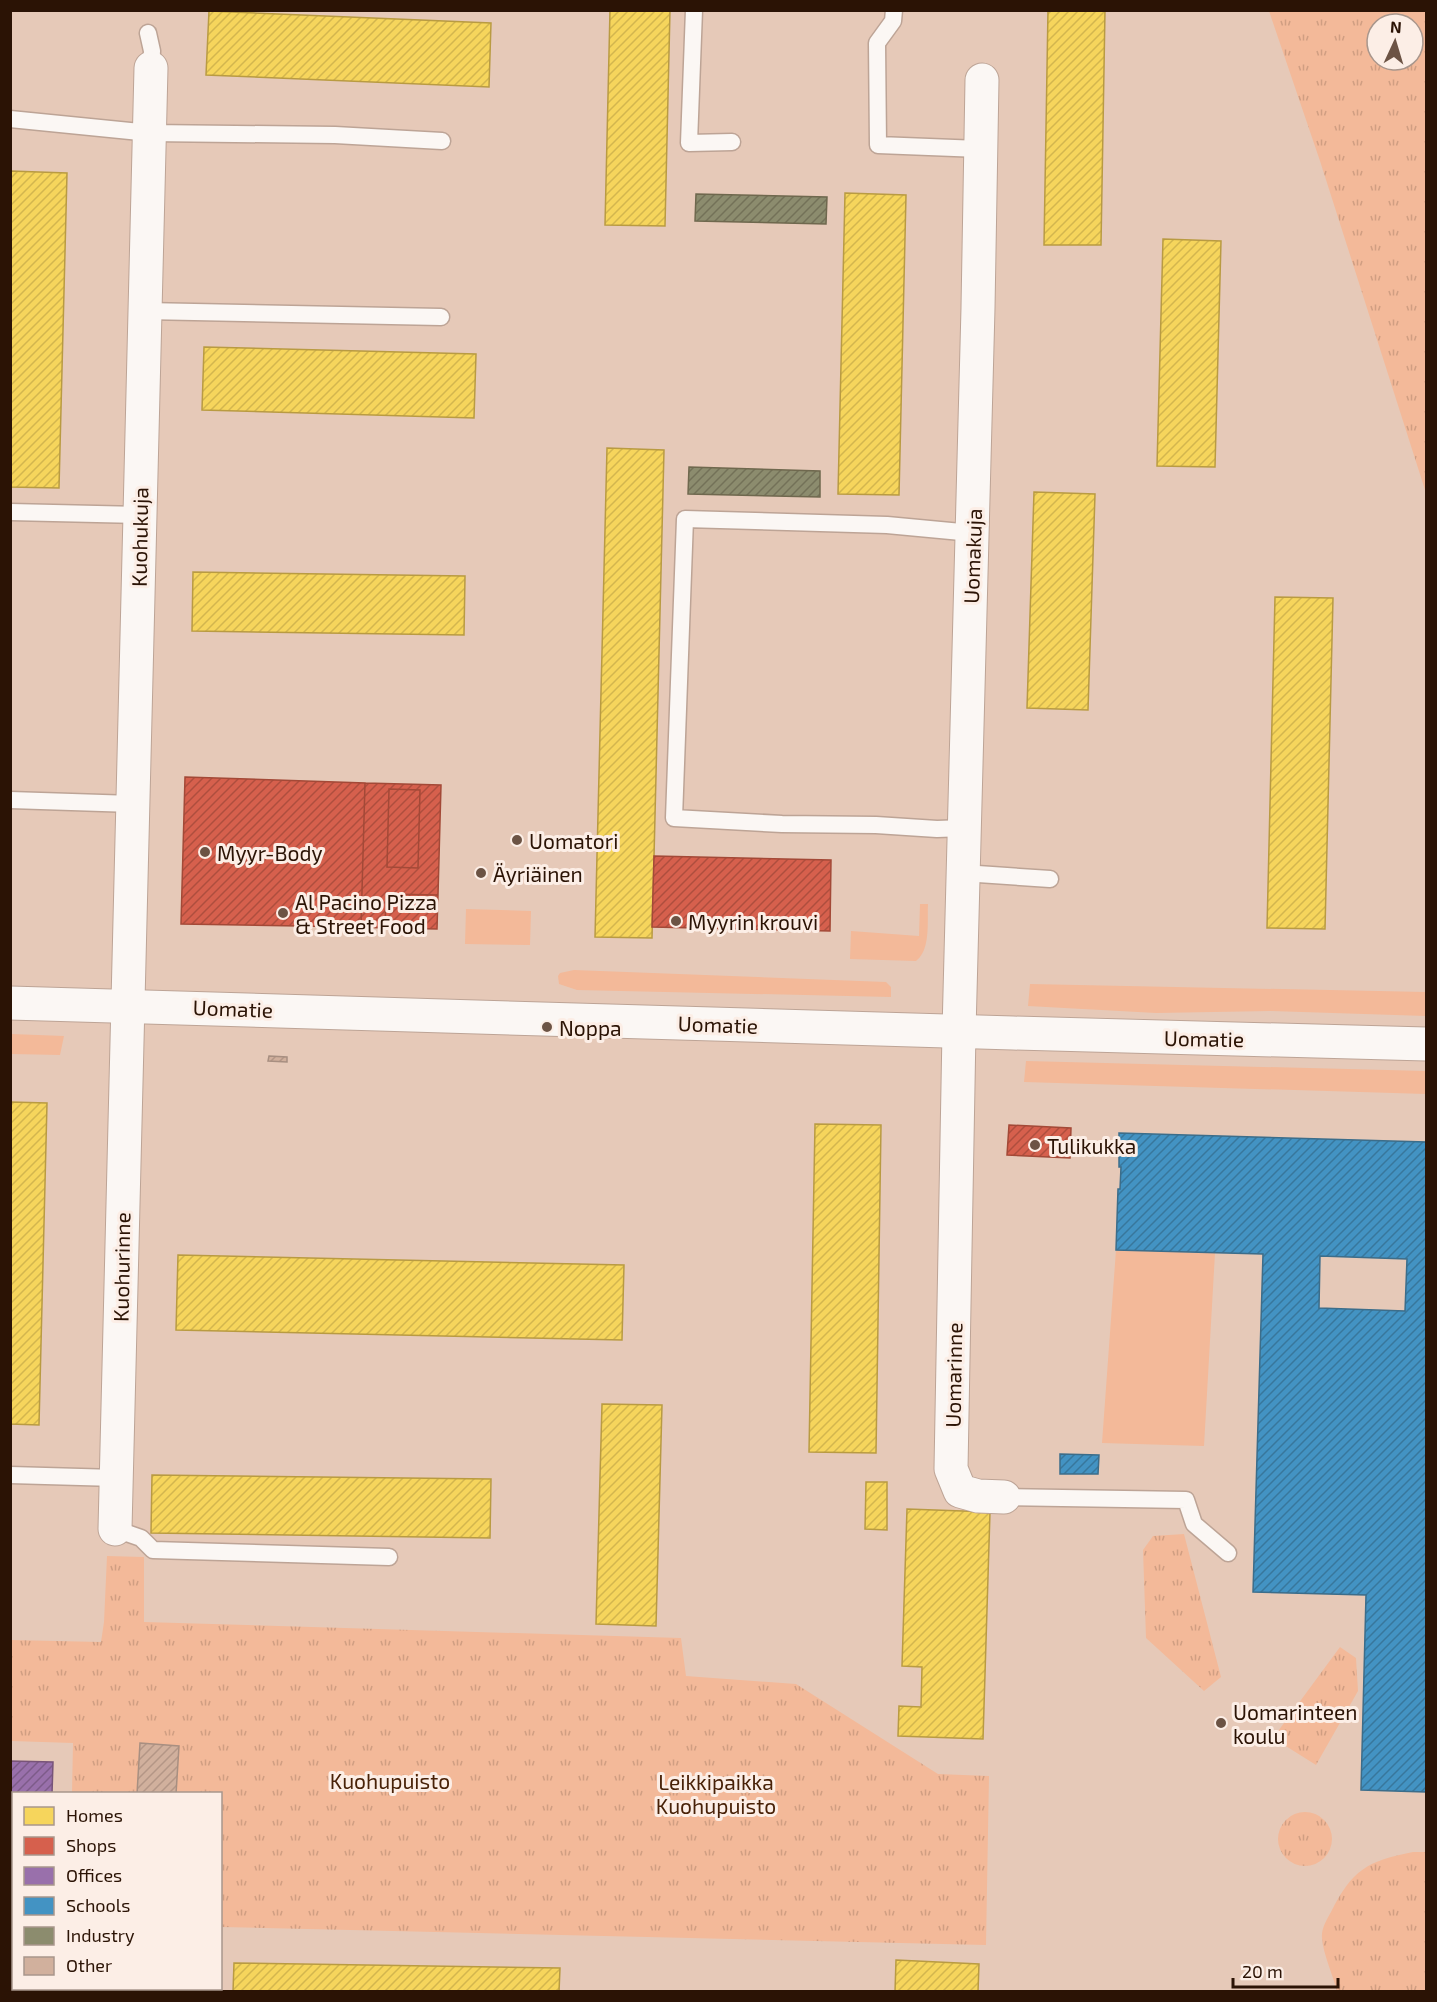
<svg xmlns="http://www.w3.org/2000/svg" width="1437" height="2002" viewBox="0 0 1437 2002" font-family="'Exo 2',sans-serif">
<defs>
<pattern id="park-tufts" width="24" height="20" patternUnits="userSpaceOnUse" patternTransform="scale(1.5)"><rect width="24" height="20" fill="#f3b999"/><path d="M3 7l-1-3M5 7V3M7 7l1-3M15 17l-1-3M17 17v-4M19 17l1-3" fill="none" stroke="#d09e82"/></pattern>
<pattern id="homes-hatch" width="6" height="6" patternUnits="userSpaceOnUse" patternTransform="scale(1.5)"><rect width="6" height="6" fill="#f6d55c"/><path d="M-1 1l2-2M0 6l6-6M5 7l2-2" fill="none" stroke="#d3b64e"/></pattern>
<pattern id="shops-hatch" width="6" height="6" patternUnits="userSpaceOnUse" patternTransform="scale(1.5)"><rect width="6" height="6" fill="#d6604d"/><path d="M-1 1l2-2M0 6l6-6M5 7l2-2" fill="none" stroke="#ae4e3e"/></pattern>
<pattern id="offices-hatch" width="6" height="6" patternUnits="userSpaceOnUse" patternTransform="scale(1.5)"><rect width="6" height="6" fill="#9970ab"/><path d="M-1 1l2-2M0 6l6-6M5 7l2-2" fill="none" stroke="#7d5b89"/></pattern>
<pattern id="schools-hatch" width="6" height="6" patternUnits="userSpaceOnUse" patternTransform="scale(1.5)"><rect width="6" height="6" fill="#4393c3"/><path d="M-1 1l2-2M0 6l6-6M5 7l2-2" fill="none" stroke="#38779c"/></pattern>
<pattern id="industry-hatch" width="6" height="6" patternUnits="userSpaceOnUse" patternTransform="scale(1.5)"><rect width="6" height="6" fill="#8c8c6e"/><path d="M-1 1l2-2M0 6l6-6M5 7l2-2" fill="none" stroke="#737158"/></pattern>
<pattern id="building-hatch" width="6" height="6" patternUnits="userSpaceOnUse" patternTransform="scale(1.5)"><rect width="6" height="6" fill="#d1b09d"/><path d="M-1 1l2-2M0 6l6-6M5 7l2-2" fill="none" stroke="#b49686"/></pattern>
</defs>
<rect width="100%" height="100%" fill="#e6c9b8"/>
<!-- grass -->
<path fill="#f3b999" d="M920 904H928C927 921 931 950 916 961L850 959 851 931 919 936Z
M466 909 531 911 530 945 465 944Z
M574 970 886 982 891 987V997L577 990 559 984 558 976 560 973Z
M1030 984 1426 992V1016L1271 1011 1156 1013 1028 1006Z
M11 1034 64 1036 60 1055 11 1054Z
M1026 1061 1426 1071V1094L1024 1082Z
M1116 1250 1215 1253 1204 1446 1102 1443Z"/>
<!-- park -->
<path fill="url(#park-tufts)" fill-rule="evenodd" d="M1269 11H1426V493L1320 161ZM1377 24H1413V60H1377Z
M1184 1534 1221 1677 1204 1691 1146 1638 1143 1550 1153 1536Z
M107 1556 144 1557V1622L681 1638 686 1676 796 1684 938 1774 989 1776 986 1945 221 1927 220 1794 72 1793 73 1743 11 1741V1640L101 1642 104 1622Z
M1340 1647 1356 1658 1358 1691 1316 1765 1273 1738Z
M1278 1839a27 27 0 1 1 54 0a27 27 0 1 1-54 0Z
M1413 1852H1426V1991H1337C1333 1975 1323 1954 1322 1938 1321 1929 1327 1919 1331 1912 1352 1870 1367 1861 1413 1852Z"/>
<!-- homes -->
<path fill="url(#homes-hatch)" stroke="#b99b42" stroke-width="1.5" d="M610 10H670L665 226 605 225Z
M1048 10H1105L1101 245H1044Z
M209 11 491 23 489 87 206 75Z
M10 171 67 173 59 488 10 487Z
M845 193 906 195 899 495 838 494Z
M1163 239 1221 241 1215 467 1157 466Z
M204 347 476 354 474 418 202 410Z
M607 448 664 450 652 938 595 937Z
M1034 492 1095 494 1088 710 1027 708Z
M193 572 465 576 464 635 192 631Z
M1275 597 1333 598 1325 929 1267 928Z
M10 1102 47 1103 39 1425 10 1424Z
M815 1124 881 1125 876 1453 809 1452Z
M178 1255 624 1265 622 1340 176 1330Z
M602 1404 662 1405 656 1626 596 1624Z
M152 1475 491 1479 490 1538 151 1533Z
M866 1482H887V1530L865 1529Z
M907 1509 990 1512 983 1739 898 1736 899 1706 921 1707 922 1667 902 1666Z
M10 1891H14V1988H42V1992H10Z
M896 1960 979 1964 978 1992H895Z
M234 1963 560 1968 559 1992H233Z"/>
<!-- shops -->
<path fill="url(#shops-hatch)" stroke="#a34937" stroke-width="1.5" fill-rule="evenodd" d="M185 777 365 783 361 927 181 924Z
M365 783 441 785 438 895 386 894 385 928 361 927ZM389 789 420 790 418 868 387 867Z
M389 789 420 790 418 868 387 867Z
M654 856 831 860 830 931 652 927Z
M386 894 438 895 437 929 385 928Z
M1009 1125 1071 1128 1070 1158 1007 1155Z"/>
<!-- offices -->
<path fill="url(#offices-hatch)" stroke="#785479" stroke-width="1.5" d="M10 1761 53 1762 52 1794H14V1851H10Z"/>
<!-- schools -->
<path fill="url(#schools-hatch)" stroke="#3c6d8a" stroke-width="1.5" fill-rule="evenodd" d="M1119 1133 1426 1142V1807V1792L1361 1790 1366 1595 1253 1592 1263 1254 1116 1250 1118 1189H1120L1121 1167H1119ZM1320 1256 1407 1259 1405 1311 1319 1308Z
M1060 1454 1099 1455 1098 1474H1060Z"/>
<!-- industry -->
<path fill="url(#industry-hatch)" stroke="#6f684e" stroke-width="1.5" d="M696 194 827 197 826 224 695 221Z
M689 467 820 471V497L688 494Z"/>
<!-- building -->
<path fill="url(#building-hatch)" stroke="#a88f81" stroke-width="1.5" d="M269 1056 287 1057V1062L268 1061Z
M140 1743 179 1746 176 1794H137Z"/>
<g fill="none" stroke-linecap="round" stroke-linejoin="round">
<!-- service casing -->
<g stroke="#bda496" stroke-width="19">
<path id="service" d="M694 10 689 143 732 142
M894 10 893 21 877 43 878 145 980 149
M148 33 152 51 151 68
M10 119 150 133 335 135 442 141
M145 311 441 317
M10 512 140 515
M10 800 133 804
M965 828 937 829 876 825 782 824 674 818 685 519 887 525 972 533
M963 873 1050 879
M10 1475 116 1478
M1004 1497 1186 1500 1194 1524 1228 1553
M115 1529 141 1538 153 1550 389 1557
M60 1992V1988"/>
</g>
<!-- minor casing -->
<g stroke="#bda496" stroke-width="35">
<path id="minor" d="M982 80 978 308 959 1031 951 1469 960 1491 978 1496 1004 1497
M115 1529 151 68
M194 1992 195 1988"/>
</g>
<!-- tertiary casing -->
<g stroke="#bda496" stroke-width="35">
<path id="tertiary" d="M10 1003 1013 1033 1426 1044"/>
</g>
<!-- service -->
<use href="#service" stroke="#fbf7f4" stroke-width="16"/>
<!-- minor -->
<use href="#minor" stroke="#fbf7f4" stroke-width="33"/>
<!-- tertiary -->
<use href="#tertiary" stroke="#fbf7f4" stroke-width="33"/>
</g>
<!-- markers -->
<g fill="#6c5344" stroke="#fceee6" stroke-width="2">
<circle cx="517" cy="840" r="6"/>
<circle cx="205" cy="852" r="6"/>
<circle cx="481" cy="873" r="6"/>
<circle cx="283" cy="913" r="6"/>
<circle cx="676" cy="921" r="6"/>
<circle cx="547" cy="1027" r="6"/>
<circle cx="1035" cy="1145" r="6"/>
<circle cx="1221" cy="1723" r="6"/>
</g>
<g text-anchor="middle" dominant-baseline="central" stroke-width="6" stroke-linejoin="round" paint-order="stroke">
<!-- street labels -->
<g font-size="21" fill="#2b1305" stroke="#fceee6">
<text transform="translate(139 537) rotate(-89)">Kuohukuja</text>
<text transform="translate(972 556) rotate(-88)">Uomakuja</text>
<text transform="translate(233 1008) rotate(2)">Uomatie</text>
<text transform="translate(718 1024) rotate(2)">Uomatie</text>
<text transform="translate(1204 1038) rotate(1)">Uomatie</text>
<text transform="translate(121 1267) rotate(-89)">Kuohurinne</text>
<text transform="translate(953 1375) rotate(-89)">Uomarinne</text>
</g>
<!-- poi labels -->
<g font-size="21" fill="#2b1305" stroke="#fceee6" text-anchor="start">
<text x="529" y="840">Uomatori</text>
<text x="217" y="852">Myyr-Body</text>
<text x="493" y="873">Äyriäinen</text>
<text x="295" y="901">Al Pacino Pizza<tspan x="295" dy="24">&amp; Street Food</tspan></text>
<text x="688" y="921">Myyrin krouvi</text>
<text x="559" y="1027">Noppa</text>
<text x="1047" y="1145">Tulikukka</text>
<text x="1233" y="1711">Uomarinteen<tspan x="1233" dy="24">koulu</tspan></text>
</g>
<!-- park labels -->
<g font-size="21" fill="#482107" stroke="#fceee6">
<text x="390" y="1780">Kuohupuisto</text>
<text x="716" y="1781">Leikkipaikka<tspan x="716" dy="24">Kuohupuisto</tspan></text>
</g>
</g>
<!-- border -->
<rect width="1437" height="2002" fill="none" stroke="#2b1305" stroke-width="24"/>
<!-- legend -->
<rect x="12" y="1792" width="210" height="198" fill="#fceee6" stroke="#a8968c" stroke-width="1.5"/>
<rect x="24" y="1807" width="30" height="18" fill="#f6d55c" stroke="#a8968c" stroke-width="1.5"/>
<text x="66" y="1822" font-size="18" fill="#2b1305">Homes</text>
<rect x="24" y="1837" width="30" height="18" fill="#d6604d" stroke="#a8968c" stroke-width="1.5"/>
<text x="66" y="1852" font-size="18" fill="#2b1305">Shops</text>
<rect x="24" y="1867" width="30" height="18" fill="#9970ab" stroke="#a8968c" stroke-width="1.5"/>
<text x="66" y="1882" font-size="18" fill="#2b1305">Offices</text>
<rect x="24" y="1897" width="30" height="18" fill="#4393c3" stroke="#a8968c" stroke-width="1.5"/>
<text x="66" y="1912" font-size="18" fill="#2b1305">Schools</text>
<rect x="24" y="1927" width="30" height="18" fill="#8c8c6e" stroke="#a8968c" stroke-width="1.5"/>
<text x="66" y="1942" font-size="18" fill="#2b1305">Industry</text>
<rect x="24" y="1957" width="30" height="18" fill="#d1b09d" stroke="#a8968c" stroke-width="1.5"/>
<text x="66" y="1972" font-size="18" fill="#2b1305">Other</text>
<!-- north arrow -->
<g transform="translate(1395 42) rotate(4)"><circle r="28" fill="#fceee6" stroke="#a8968c" stroke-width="1.5"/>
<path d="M0-4.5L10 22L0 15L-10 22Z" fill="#6c5344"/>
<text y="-9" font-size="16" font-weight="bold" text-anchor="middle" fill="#2b1305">N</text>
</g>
<!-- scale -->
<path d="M1233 1978v9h105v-9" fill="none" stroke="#2b1305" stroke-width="3"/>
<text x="1242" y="1978" font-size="18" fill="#2b1305" stroke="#fceee6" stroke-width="4.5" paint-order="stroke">20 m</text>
</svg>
